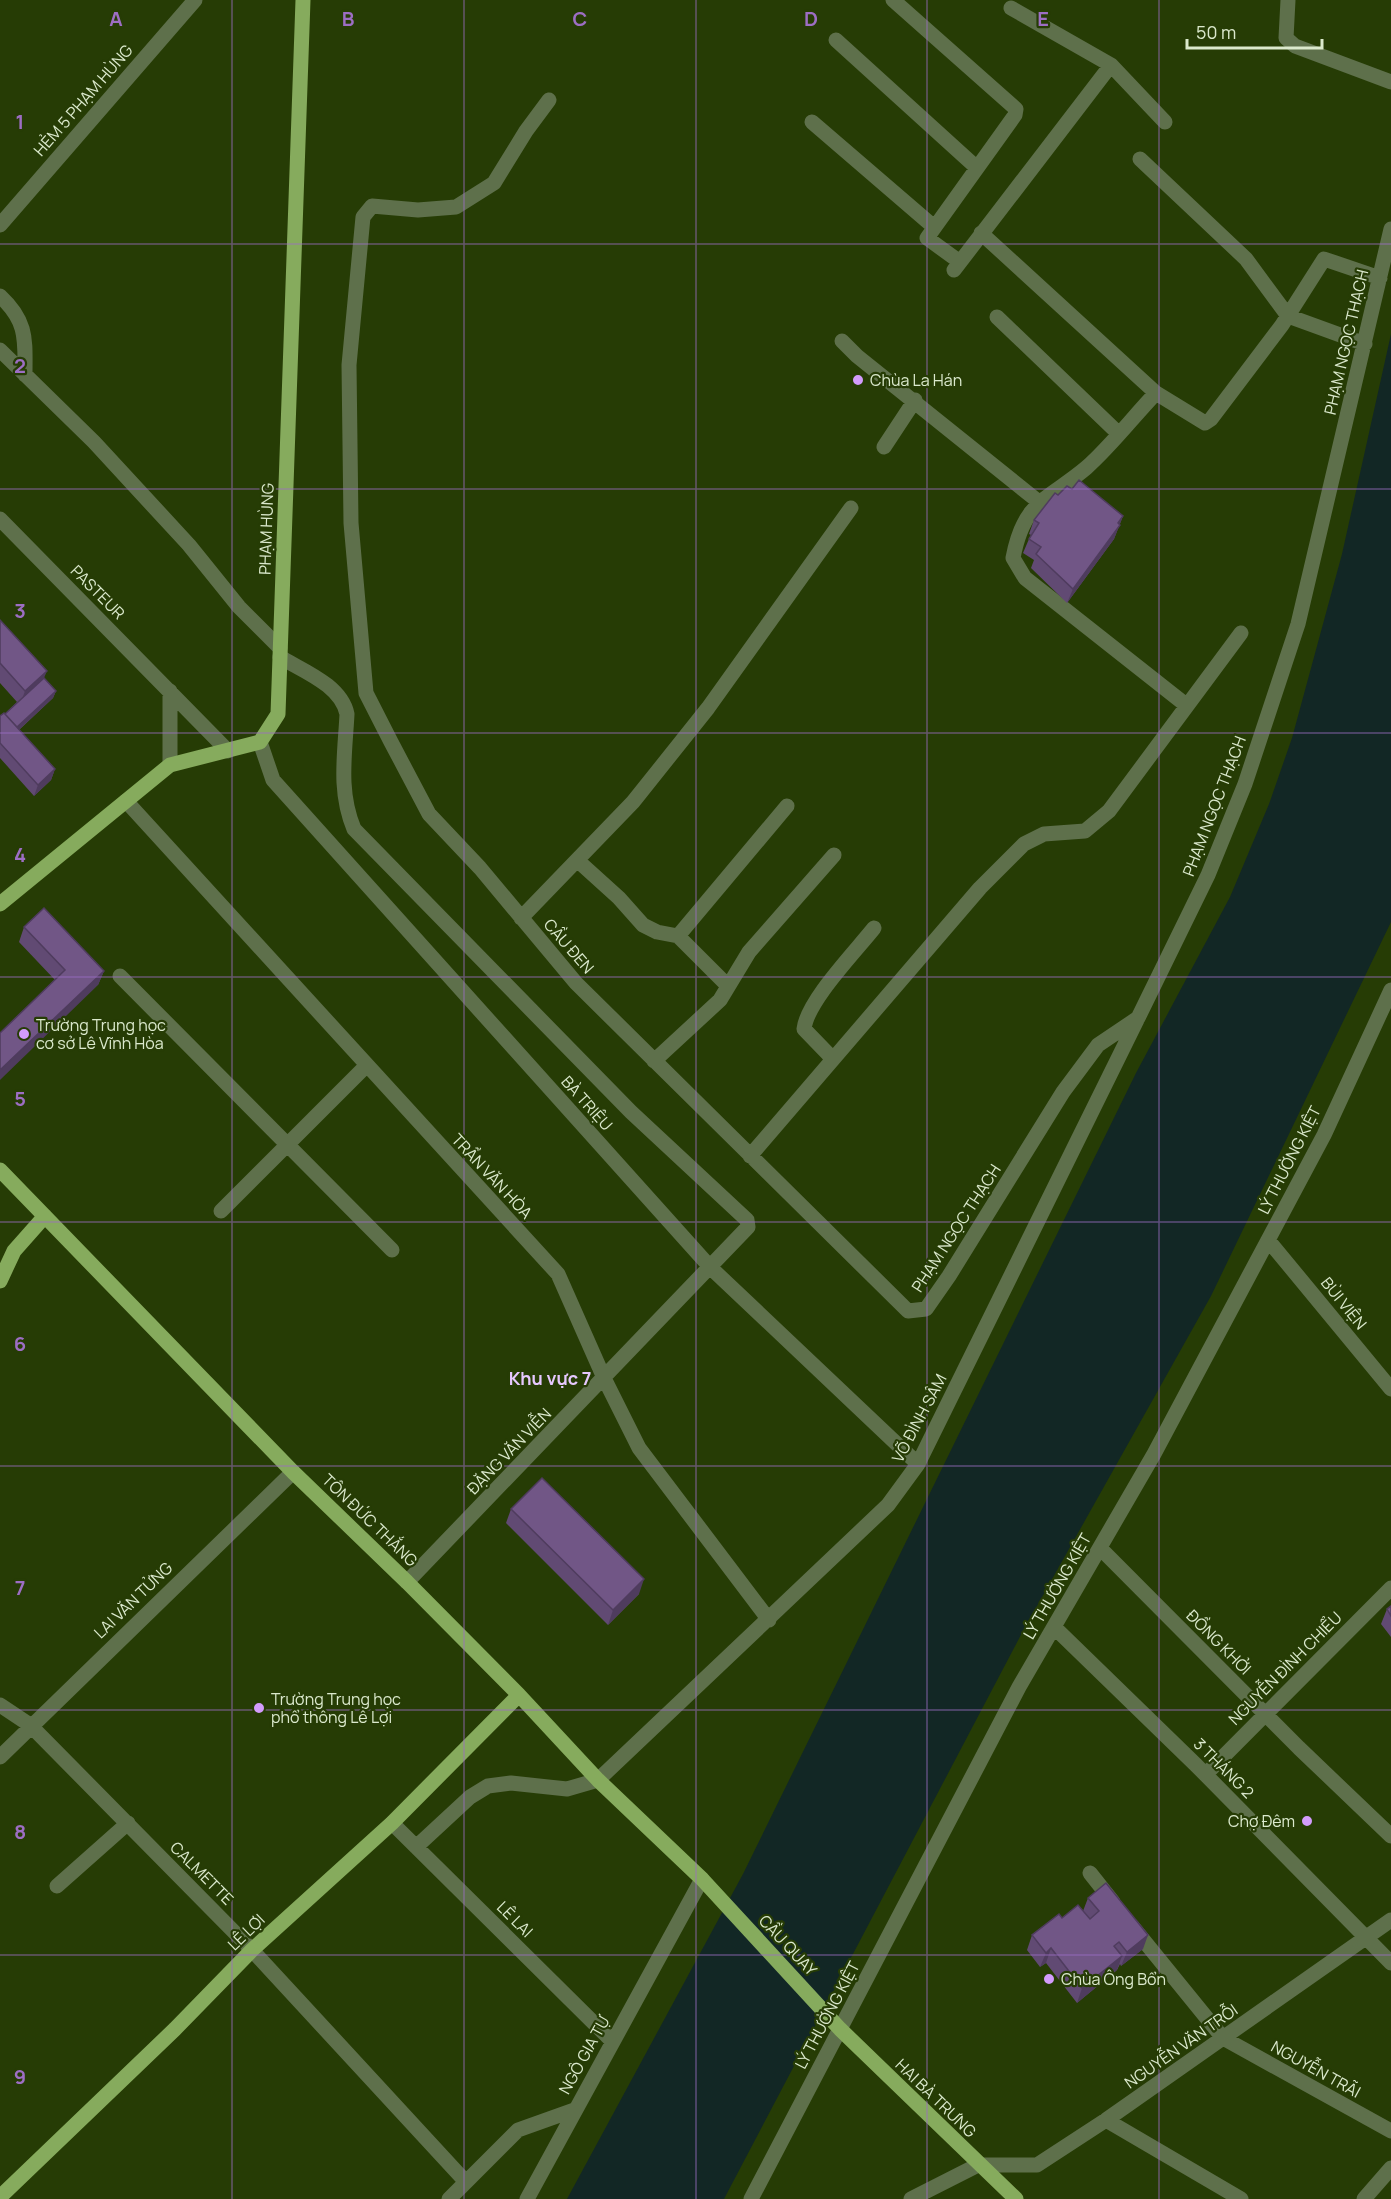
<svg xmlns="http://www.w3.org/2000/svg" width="1391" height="2199" viewBox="0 0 1391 2199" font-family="Manrope,sans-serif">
<rect width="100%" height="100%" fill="#263c05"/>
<!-- water -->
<path fill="#122725" d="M1391 334V922L1211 1296 1023 1631 724 2199H567L743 1874 1136 1073 1230 897 1269 804 1292 738 1342 554Z"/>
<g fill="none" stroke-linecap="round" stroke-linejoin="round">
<!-- minor -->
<path stroke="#5e704b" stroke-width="15" d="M893 0 1016 109 1015 115 927 238 960 262
M1288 0 1286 38 1295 46 1391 82
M1011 8 1111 65 1165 122
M836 40 977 168
M549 100 526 131 494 183 456 207 418 210 372 206 363 217 349 365 351 523 366 693 391 742 429 814 480 868 576 983 908 1311 926 1309 949 1276 1063 1092 1098 1045 1138 1018 1208 875 1245 784 1298 624 1391 229
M812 122 934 227
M1140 159 1246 259 1288 316 1365 344
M0 225 195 0
M981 233 1156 393 1205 423 1211 419 1282 325 1324 259 1380 278
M954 270 1111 65
M0 296C28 322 25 340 25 375
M997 317 1118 433
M842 341 857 356 1039 502
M0 350 94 442 189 545 239 607 280 648
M1156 393C1133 417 1111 446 1086 468 1048 500 1024 500 1013 558L1025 578 1186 705
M884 447 915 400
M0 519 228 751
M280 657C303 671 341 685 347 714 345 754 338 791 354 829L631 1112 747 1220 748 1227 407 1582
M170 691V765
M260 742 273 780 711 1268 918 1464
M126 801 558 1274 604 1378 639 1448 769 1620
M577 860 619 898 643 925 657 932 678 936 728 986
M521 918 633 802 708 708 851 508
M678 936 787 806
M120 976 392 1250
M833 1059 804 1029C807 1001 855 952 874 928
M654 1061 720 1000 749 952 834 855
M750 1156 980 888 1024 844 1044 834 1085 831 1109 811 1241 633
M221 1211 366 1066
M1268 1240 1391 1389
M1100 1548 1299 1748 1391 1836
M1054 1627 1196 1765 1391 1963
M0 1705 30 1725 252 1950 466 2182
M0 1757 293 1472
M1206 1774 1391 1588
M392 1823 612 2041
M416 1847 470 1797 488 1786 511 1783 567 1789 598 1780 888 1505 918 1464 1137 1020
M1090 1873 1113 1902
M57 1886 128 1823
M1132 1926 1223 2038 1391 2131
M1106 2120 1241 2199
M449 2199 518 2130 574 2110
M527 2199 702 1879
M751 2199 1019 1687 1154 1454 1324 1135 1391 990
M911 2199 978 2165H1037L1106 2120 1391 1920
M1364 2199 1391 2168"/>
<!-- major -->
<path stroke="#86ab5d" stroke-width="15" d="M0 904 170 765 260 742 278 714 303 0
M0 1170 293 1472 407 1582 519 1695 598 1780 702 1879 840 2029 1016 2199
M0 1281 14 1251 45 1216
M0 2197 175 2029 252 1950 392 1823 519 1695"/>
</g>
<!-- wall -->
<path fill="#614a73" d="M1058 495 1123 516 1114 539 1067 603 1031 568 1034 560 1023 553 1029 539 1031 535 1029 534 1034 520Z
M0 620 44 678 56 691 53 698 19 730 55 769 51 780 34 796 0 758V716L5 714 17 702 0 683Z
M24 927 104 971 98 985 55 980 19 942Z
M511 1509 639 1594 608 1625 506 1523Z
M1391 1606V1637L1381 1624 1387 1609Z
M1088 1898 1143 1949 1121 1966 1120 1964 1117 1970 1077 2003 1046 1963 1040 1967 1027 1950 1032 1935 1062 1918 1083 1911Z"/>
<!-- shaded-wall -->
<path fill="#4f3c5e" d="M1123 516 1114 539 1067 603 1073 589Z
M47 671 41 685 20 705 25 691Z
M56 691 53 698 12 736 14 729Z
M55 769 51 780 34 796 38 785Z
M104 971 98 985 0 1080V1070Z
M644 1579 639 1594 608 1625 613 1610Z
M1148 1935 1143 1949 1121 1966 1127 1952Z
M1051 1948 1046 1963 1040 1967 1046 1953Z
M1122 1956 1117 1970 1077 2003 1082 1988Z"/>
<!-- building -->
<path fill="#715686" stroke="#4f3c5e" stroke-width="1.5" d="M1079 480 1123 516 1118 523 1120 525 1073 589 1036 554 1041 547 1029 539 1039 523 1034 520 1055 493 1058 495 1067 486 1072 489Z
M0 620 47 671 25 691 0 663Z
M44 678 56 691 17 727 5 714Z
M4 713 55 769 38 785 0 743V716Z
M44 908 104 971 0 1070V1033L65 970 24 927Z
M542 1478 644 1579 613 1610 511 1509Z
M1391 1606V1616L1387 1609Z
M1106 1883 1148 1935 1127 1952 1119 1942 1114 1946 1122 1956 1082 1988 1051 1948 1046 1953 1032 1935 1059 1914 1062 1918 1078 1905 1090 1919 1099 1911 1088 1898Z"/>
<!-- grid -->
<path fill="none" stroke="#9d6ec4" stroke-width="1.5" stroke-opacity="0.55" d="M232 0V2199M464 0V2199M696 0V2199M927 0V2199M1159 0V2199M0 244H1391M0 489H1391M0 733H1391M0 977H1391M0 1222H1391M0 1466H1391M0 1710H1391M0 1955H1391"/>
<!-- markers -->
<g fill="#d39cfc" stroke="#263c05" stroke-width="2">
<circle cx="858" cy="380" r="6"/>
<circle cx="24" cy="1034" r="6"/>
<circle cx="259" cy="1708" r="6"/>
<circle cx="1307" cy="1821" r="6"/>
<circle cx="1049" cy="1979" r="6"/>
</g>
<g text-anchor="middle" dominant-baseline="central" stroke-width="4.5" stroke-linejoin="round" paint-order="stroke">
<!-- street labels -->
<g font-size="16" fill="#dbe9cd" stroke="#263c05">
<text transform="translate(83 100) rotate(-49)">HẺM 5 PHẠM HÙNG</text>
<text transform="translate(1346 342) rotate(-77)">PHẠM NGỌC THẠCH</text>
<text transform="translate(266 529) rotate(-88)">PHẠM HÙNG</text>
<text transform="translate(98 592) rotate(45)">PASTEUR</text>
<text transform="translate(1214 806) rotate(-69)">PHẠM NGỌC THẠCH</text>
<text transform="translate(569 946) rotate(49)">CẦU ĐEN</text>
<text transform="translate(587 1103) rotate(48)">BÀ TRIỆU</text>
<text transform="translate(1289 1160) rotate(-63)">LÝ THƯỜNG KIỆT</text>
<text transform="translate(492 1176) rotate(47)">TRẦN VĂN HÒA</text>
<text transform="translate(956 1228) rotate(-57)">PHẠM NGỌC THẠCH</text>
<text transform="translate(1344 1303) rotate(51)">BÙI VIỆN</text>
<text transform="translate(919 1418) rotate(-62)">VÕ ĐÌNH SÂM</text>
<text transform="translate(509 1451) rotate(-46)">ĐẶNG VĂN VIỄN</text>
<text transform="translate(370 1520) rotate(44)">TÔN ĐỨC THẮNG</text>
<text transform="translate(1057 1586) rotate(-60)">LÝ THƯỜNG KIỆT</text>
<text transform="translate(133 1600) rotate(-44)">LAI VĂN TỬNG</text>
<text transform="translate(1219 1642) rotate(45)">ĐỒNG KHỞI</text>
<text transform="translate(1285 1668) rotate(-45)">NGUYỄN ĐÌNH CHIỂU</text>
<text transform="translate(1224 1768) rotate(45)">3 THÁNG 2</text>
<text transform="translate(202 1873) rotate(45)">CALMETTE</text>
<text transform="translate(515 1919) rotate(45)">LÊ LAI</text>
<text transform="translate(246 1932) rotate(-44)">LÊ LỢI</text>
<text transform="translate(788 1945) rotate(47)">CẦU QUAY</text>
<text transform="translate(827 2015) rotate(-62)">LÝ THƯỜNG KIỆT</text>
<text transform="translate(1181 2046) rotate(-35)">NGUYỄN VĂN TRỖI</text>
<text transform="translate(584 2055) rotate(-61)">NGÔ GIA TỰ</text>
<text transform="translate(1316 2069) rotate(29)">NGUYỄN TRÃI</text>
<text transform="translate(936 2098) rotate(44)">HAI BÀ TRƯNG</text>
</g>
<!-- poi labels -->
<g font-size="16" fill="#dbe9cd" stroke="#263c05" text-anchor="start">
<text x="870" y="380">Chùa La Hán</text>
<text x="36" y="1025">Trường Trung học<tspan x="36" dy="18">cơ sở Lê Vĩnh Hòa</tspan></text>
<text x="271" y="1699">Trường Trung học<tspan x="271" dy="18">phổ thông Lê Lợi</tspan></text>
<text x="1295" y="1821" text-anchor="end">Chợ Đêm</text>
<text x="1061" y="1979">Chùa Ông Bổn</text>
</g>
<!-- neighbourhood labels -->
<g font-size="18" font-weight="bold" fill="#e6c8ff" stroke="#263c05">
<text x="550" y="1378">Khu vực 7</text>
</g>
</g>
<g font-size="20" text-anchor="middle" font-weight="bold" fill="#9d6ec4" stroke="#263c05" stroke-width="4.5" stroke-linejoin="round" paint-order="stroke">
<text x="116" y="26">A</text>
<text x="348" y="26">B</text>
<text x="580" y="26">C</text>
<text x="811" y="26">D</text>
<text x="1043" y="26">E</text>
<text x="20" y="129">1</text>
<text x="20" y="373">2</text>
<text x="20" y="618">3</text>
<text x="20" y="862">4</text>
<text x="20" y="1106">5</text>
<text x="20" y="1351">6</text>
<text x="20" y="1595">7</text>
<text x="20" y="1839">8</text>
<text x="20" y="2084">9</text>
</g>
<!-- scale -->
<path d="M1187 39v9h135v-9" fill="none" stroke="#dbe9cd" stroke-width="3"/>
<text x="1196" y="39" font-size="18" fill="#dbe9cd" stroke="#263c05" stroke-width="4.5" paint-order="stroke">50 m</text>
</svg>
